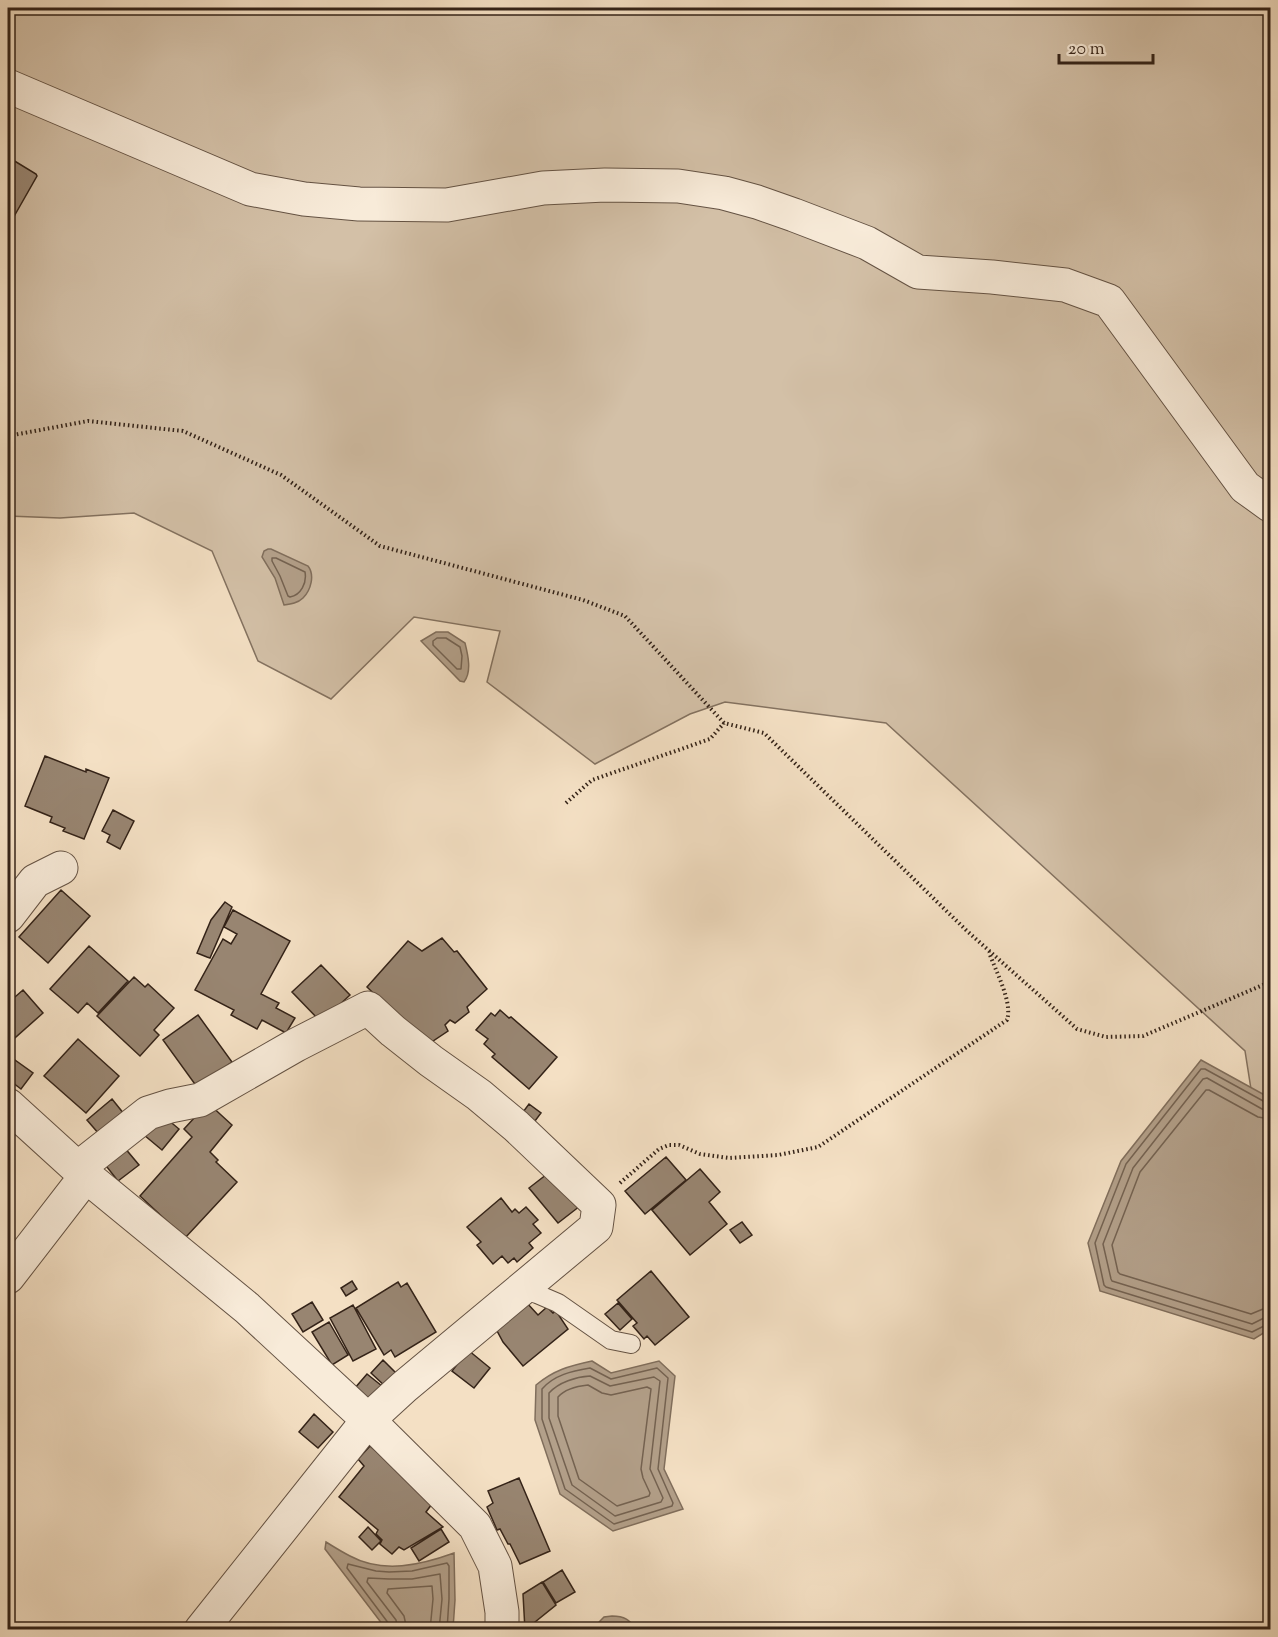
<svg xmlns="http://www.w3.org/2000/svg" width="1278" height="1637" viewBox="0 0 1278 1637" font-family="'Sorts Mill Goudy',serif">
<rect width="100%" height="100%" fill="#f4e0c4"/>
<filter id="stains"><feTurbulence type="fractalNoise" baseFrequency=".00333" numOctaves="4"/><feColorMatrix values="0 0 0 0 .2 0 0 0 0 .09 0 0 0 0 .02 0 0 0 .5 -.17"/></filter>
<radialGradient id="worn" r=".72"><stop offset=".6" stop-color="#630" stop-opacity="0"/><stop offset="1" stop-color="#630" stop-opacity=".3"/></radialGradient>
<!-- green -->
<path fill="#d3c0a7" stroke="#847260" stroke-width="1.5" d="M8 8H1270V1210L1245 1051 886 723 725 702 690 714 595 764 487 682 500 631 414 617 331 699 258 661 212 551 134 513 60 518 8 516Z"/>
<!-- water -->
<path fill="#b3a08a" stroke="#806e5c" stroke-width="1.5" d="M268 549H271L308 566C315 575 311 590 303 598 298 603 291 604 284 605L275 578 262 557 264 551Z
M436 632H448L465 643C468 655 472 672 464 682L460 681 421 641Z
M1201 1060 1270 1098V1329L1254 1339 1100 1291 1088 1243 1121 1161Z
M592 1361 611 1373 659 1361 675 1376 664 1469 683 1509 613 1531 560 1494 535 1420 536 1385C554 1370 569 1366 592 1361Z
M326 1542C334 1547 342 1552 350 1556 383 1574 421 1565 454 1553L455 1600 453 1629H386L325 1549Z
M612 1616C625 1616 629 1620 637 1629H598L599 1622 604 1617Z"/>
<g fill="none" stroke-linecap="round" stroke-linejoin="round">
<!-- shore -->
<path stroke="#746251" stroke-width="1.5" d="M272 558H276L305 572C307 583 301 595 290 597L288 596 280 576 272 561Z
M437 638H446L460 647 462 656 461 669H457L433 645V641Z
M1270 1103 1265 1102 1205 1069H1201L1126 1164 1095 1243 1104 1285 1106 1287 1252 1332 1266 1325 1270 1324
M1270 1110 1262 1109 1207 1078 1203 1079 1133 1168 1103 1244 1111 1279 1112 1281 1252 1324 1264 1318 1270 1317
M1270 1119 1258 1117 1209 1090H1206L1140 1172 1112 1245 1118 1272 1120 1274 1251 1314 1263 1309 1270 1308
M590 1368 611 1379 657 1368 668 1378 658 1469 673 1503 672 1506 614 1524 565 1489 542 1419V1389C554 1375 572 1371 590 1368Z
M590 1376 610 1386 654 1377 660 1381 650 1469 663 1498 661 1502 615 1516 572 1485 549 1418V1393C559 1382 576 1377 590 1376Z
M588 1385 602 1393 611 1395 647 1387 651 1389 641 1469 643 1478 650 1493 649 1496 617 1506 579 1479 558 1416V1397C565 1389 578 1386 588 1385Z
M391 1630 389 1624 347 1568 348 1564 376 1571 389 1572 412 1571 447 1563 449 1566V1599L447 1630
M398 1630 396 1620 367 1582 368 1578 389 1579H412L440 1574 442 1599 439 1630
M407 1630 404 1616 387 1593 388 1589 432 1586 433 1599 430 1630"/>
</g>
<!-- building -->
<path fill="#988571" stroke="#342318" stroke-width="1.5" d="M8 157 36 174 37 176 8 227Z
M45 756 86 772V769L109 778 84 839 63 831 65 828 50 822 52 817 25 806Z
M113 810 134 821 120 849 107 842 110 835 102 831Z
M61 890 90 916 48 963 19 937Z
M225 902 232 907 210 958 207 957 197 953 211 920Z
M233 910 290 941 261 994 279 1003 276 1008 295 1018 286 1033 262 1020 257 1029 231 1015 234 1010 195 990 223 939 231 944 237 934 224 927Z
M442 938 454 952 457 951 487 989 467 1007 469 1012 455 1023 450 1020 445 1025 448 1031 427 1045 367 987 408 941 422 951Z
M89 946 128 981 98 1013 87 1003 78 1013 50 989Z
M321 965 350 995 321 1022 292 992Z
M134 977 145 987 148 984 174 1008 154 1030 159 1035 140 1056 97 1016Z
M23 990 43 1013 8 1044V1003Z
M500 1010 509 1018 511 1017 557 1057 529 1089 492 1057 495 1054 484 1044 488 1039 476 1030 491 1013 495 1016Z
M198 1015 232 1062 197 1087 163 1040Z
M78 1039 119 1076 86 1113 44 1076Z
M8 1055 33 1073 21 1089 8 1079Z
M112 1099 124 1114 99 1134 87 1120Z
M208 1103 232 1125 210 1152 218 1160 216 1162 237 1182 185 1238 140 1196 192 1137 184 1129Z
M529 1104 541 1113 532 1125 520 1116Z
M161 1114 179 1129 162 1150 144 1135Z
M124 1147 139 1165 118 1181 103 1162Z
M666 1157 686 1180 645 1214 625 1191Z
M700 1169 720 1192 709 1202 727 1224 690 1255 652 1210Z
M551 1171 580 1206 558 1223 529 1188Z
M501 1198 512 1212 515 1209 519 1213 526 1207 538 1220 533 1224 541 1233 529 1243 533 1248 517 1262 514 1258 508 1263 502 1256 493 1264 477 1245 481 1242 467 1227Z
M742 1222 752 1235 740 1243 730 1230Z
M651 1271 689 1317 655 1345 647 1336 644 1339 633 1326 637 1323 617 1300Z
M352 1281 357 1289 346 1296 341 1288Z
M398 1282 401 1287 407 1283 436 1332 395 1357 391 1350 384 1355 356 1308Z
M312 1302 323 1320 303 1332 292 1314Z
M526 1302 538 1315 547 1307 553 1313 556 1311 568 1329 523 1366 503 1342 496 1329Z
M618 1303 632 1319 620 1330 605 1314Z
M353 1305 376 1349 353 1361 330 1318Z
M329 1322 348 1355 332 1365 312 1332Z
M468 1350 490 1368 474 1388 452 1371Z
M383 1360 398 1375 386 1387 371 1373Z
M367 1374 382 1386 371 1400 355 1388Z
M314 1414 333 1432 318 1448 299 1432Z
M370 1446 435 1500 426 1512 443 1527 404 1550 399 1547 392 1554 380 1544 382 1540 376 1534 378 1530 339 1497 364 1466 358 1459Z
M519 1478 550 1551 520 1564 510 1544H508L500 1529 497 1530 487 1507 493 1503 488 1491Z
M368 1527 381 1541 372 1550 359 1537Z
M441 1529 449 1542 419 1561 411 1548Z
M562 1570 575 1592 556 1603 543 1582Z
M542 1582 556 1605 525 1630 523 1594Z"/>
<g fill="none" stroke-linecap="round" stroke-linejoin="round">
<!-- lane casing -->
<g stroke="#645243" stroke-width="20">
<path id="lane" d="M520 1289 537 1294 558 1303 611 1340 631 1344"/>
</g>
<!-- street casing -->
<g stroke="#645243" stroke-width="35">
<path id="street" d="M8 86 250 189 304 199 359 204 447 205 543 188 605 185 678 186 724 193 757 202 794 215 867 243 918 272 992 277 1065 285 1109 301 1245 487 1270 505
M8 916 35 881 61 868
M8 1105 86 1176 247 1308 368 1420 475 1526 495 1566 502 1612V1630
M78 1168 148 1113 170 1106 200 1100 296 1045 368 1008 393 1031 431 1061 479 1095 516 1126 599 1205 596 1227 404 1387 368 1420 201 1630
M8 1277 86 1176"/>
</g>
<!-- path -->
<path stroke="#342318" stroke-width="4" stroke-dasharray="1.5 3" stroke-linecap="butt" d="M8 436 88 421 183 431 281 475 380 546 583 600 625 616 724 723 764 733 967 931 1077 1029 1106 1037 1143 1036 1270 982
M566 803 592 780 710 739 724 723
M620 1183 659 1149 669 1145H679L700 1154 729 1158 778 1155 818 1147 1007 1020C1013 1002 995 970 989 952"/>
<!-- lane -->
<use href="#lane" stroke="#f8ebd9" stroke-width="18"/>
<!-- street -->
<use href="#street" stroke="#f8ebd9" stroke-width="33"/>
</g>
<!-- margin -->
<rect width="1278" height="1637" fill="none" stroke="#f4e0c4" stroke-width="30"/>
<rect x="9" y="9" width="1260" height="1619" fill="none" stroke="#342318" stroke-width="3"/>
<rect x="15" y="15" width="1248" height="1607" fill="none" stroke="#342318" stroke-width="1.5"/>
<!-- scale -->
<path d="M1059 54v9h94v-9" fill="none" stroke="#342318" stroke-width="3"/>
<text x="1068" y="54" font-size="18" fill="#342318" stroke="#f8ebd9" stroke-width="4.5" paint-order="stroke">20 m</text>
<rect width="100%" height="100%" filter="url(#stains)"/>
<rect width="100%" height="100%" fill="url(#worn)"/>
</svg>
